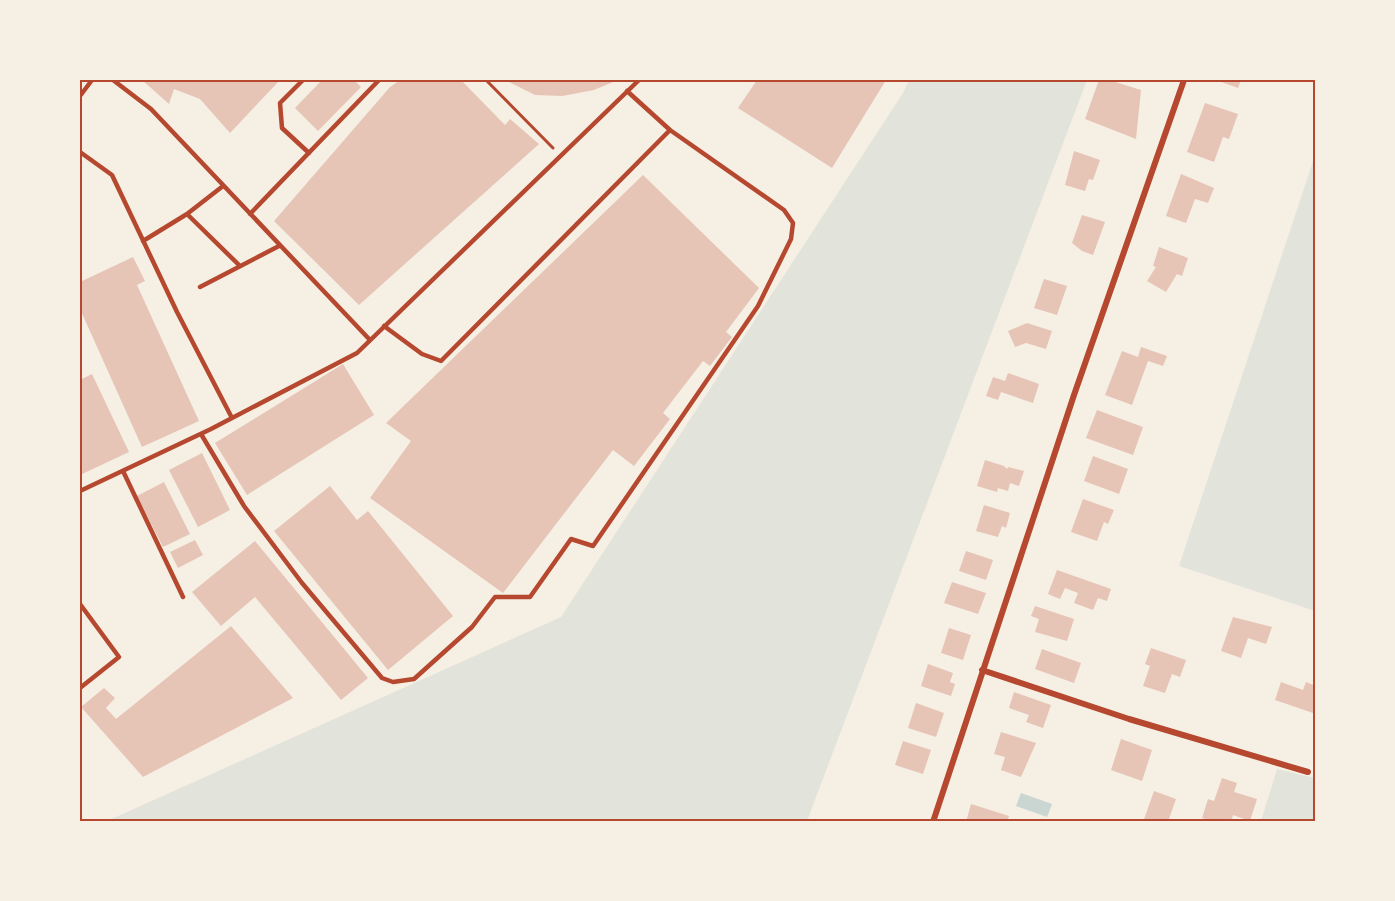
<svg xmlns="http://www.w3.org/2000/svg" width="1395" height="901" viewBox="0 0 1395 901" font-family="Mulish,sans-serif">
<rect width="100%" height="100%" fill="#f6efe4"/>
<!-- green -->
<path fill="#e2e4dc" d="M909 80H1087L807 821H107L561 617 903 93Z
M1315 155V611L1179 566Z
M1277 769 1315 778V821H1261Z"/>
<!-- water -->
<path fill="#c9d6d2" d="M1021 793 1052 804 1047 817 1016 806Z"/>
<!-- building -->
<path fill="#e6c5b7" d="M142 80H280L230 133 200 99 174 89 169 104Z
M322 80H354L361 87 318 131 295 108Z
M400 80H461L505 125 510 119 539 144 359 305 274 221 390 87Z
M505 80H618L594 90 562 96 535 95Z
M757 80H886L832 168 738 108Z
M1099 80H1109L1141 90 1136 139 1085 119Z
M1216 80H1241L1238 88Z
M1205 103 1238 114 1229 139 1223 137 1214 162 1187 152Z
M1074 151 1100 160 1093 180 1089 179 1085 191 1065 185Z
M1181 174 1214 188 1208 203 1195 199 1186 223 1166 216Z
M643 175 759 288 726 332 732 337 710 366 703 361 663 413 670 419 634 466 613 450 503 593 370 498 411 441 386 423Z
M1082 215 1105 222 1093 255 1082 251 1072 243Z
M1159 247 1188 258 1182 276 1177 274 1166 292 1147 281 1156 267 1153 266Z
M133 257 145 281 137 285 199 421 142 447 80 309V282Z
M1044 279 1067 286 1057 315 1034 308Z
M1027 323 1052 331 1046 349 1026 343 1015 347 1008 331Z
M1141 347 1167 356 1163 366 1148 361 1132 405 1105 395 1122 351 1138 357Z
M343 364 374 415 247 495 215 443Z
M1008 373 1039 384 1033 403 1001 392 998 400 986 396 993 377 1005 381Z
M92 374 129 452 80 475V380Z
M1097 410 1143 427 1133 455 1086 438Z
M202 453 230 510 198 527 169 470Z
M1093 456 1128 469 1119 494 1084 481Z
M985 460 1004 466 1007 469 1008 467 1024 471 1019 486 1010 483 1008 491 998 488 997 492 977 486Z
M164 482 190 534 163 547 137 496Z
M330 486 357 520 368 511 453 616 388 670 274 531Z
M1083 499 1114 510 1108 524 1104 522 1097 541 1071 532Z
M984 505 1010 513 1006 528 1002 526 998 537 976 531Z
M195 540 203 555 178 568 170 552Z
M255 541 368 678 341 700 255 597 221 626 192 592Z
M966 551 993 560 986 580 959 571Z
M1057 570 1111 589 1107 601 1098 598 1093 610 1074 603 1078 593 1065 588 1060 599 1048 594Z
M952 582 986 593 978 614 944 603Z
M1035 606 1074 619 1067 641 1035 632 1039 619 1031 616Z
M1233 617 1272 627 1266 644 1248 638 1241 658 1221 651Z
M231 626 293 698 143 777 81 707 104 688 115 698 106 708 116 719Z
M949 628 971 635 963 660 941 653Z
M1151 648 1186 660 1180 677 1172 674 1165 693 1143 686 1150 666 1145 664Z
M1042 649 1081 663 1074 683 1035 669Z
M928 664 953 673 950 682 955 684 951 696 921 686Z
M1281 682 1303 690 1306 682 1316 686V714L1275 700Z
M1014 692 1051 705 1043 728 1026 722 1029 715 1009 708Z
M916 703 944 713 936 737 908 728Z
M1001 732 1036 743 1021 777 1001 770 1005 757 994 754Z
M1121 739 1152 750 1142 781 1111 770Z
M903 741 931 750 923 774 895 765Z
M1222 778 1237 783 1234 792 1257 799 1250 821 1233 815 1231 822H1214L1202 818 1208 799 1214 801Z
M1154 791 1176 799 1168 822H1143Z
M971 804 1009 816 1007 822H966Z"/>
<g fill="none" stroke-linecap="round" stroke-linejoin="round">
<!-- path -->
<path stroke="#b5482f" stroke-width="3" d="M486 80 553 148"/>
<!-- service -->
<path stroke="#b5482f" stroke-width="4.5" d="M113 80 151 109 370 340
M303 80 280 103 282 128 309 153
M80 96 92 80
M80 152 112 175 177 312 232 418
M187 214 240 266
M250 214 379 80
M143 241 187 214 223 186
M200 287 279 246
M384 326 422 354 441 361 670 130 627 91
M201 434 244 506 302 583 382 678 393 682 414 679 472 627 495 597H530L571 539 593 546 758 306 791 239 793 223 784 210 670 130
M123 471 183 597
M80 491 211 429 357 353 639 80
M80 604 119 657 80 688"/>
<!-- minor -->
<path stroke="#b5482f" stroke-width="6" d="M982 670 1129 719 1308 772
M933 822 1074 395 1184 80"/>
</g>
<!-- border -->
<rect width="1395" height="901" fill="none" stroke="#f6efe4" stroke-width="162"/>
<rect x="81" y="81" width="1233" height="739" fill="none" stroke="#b5482f" stroke-width="2"/>
</svg>
